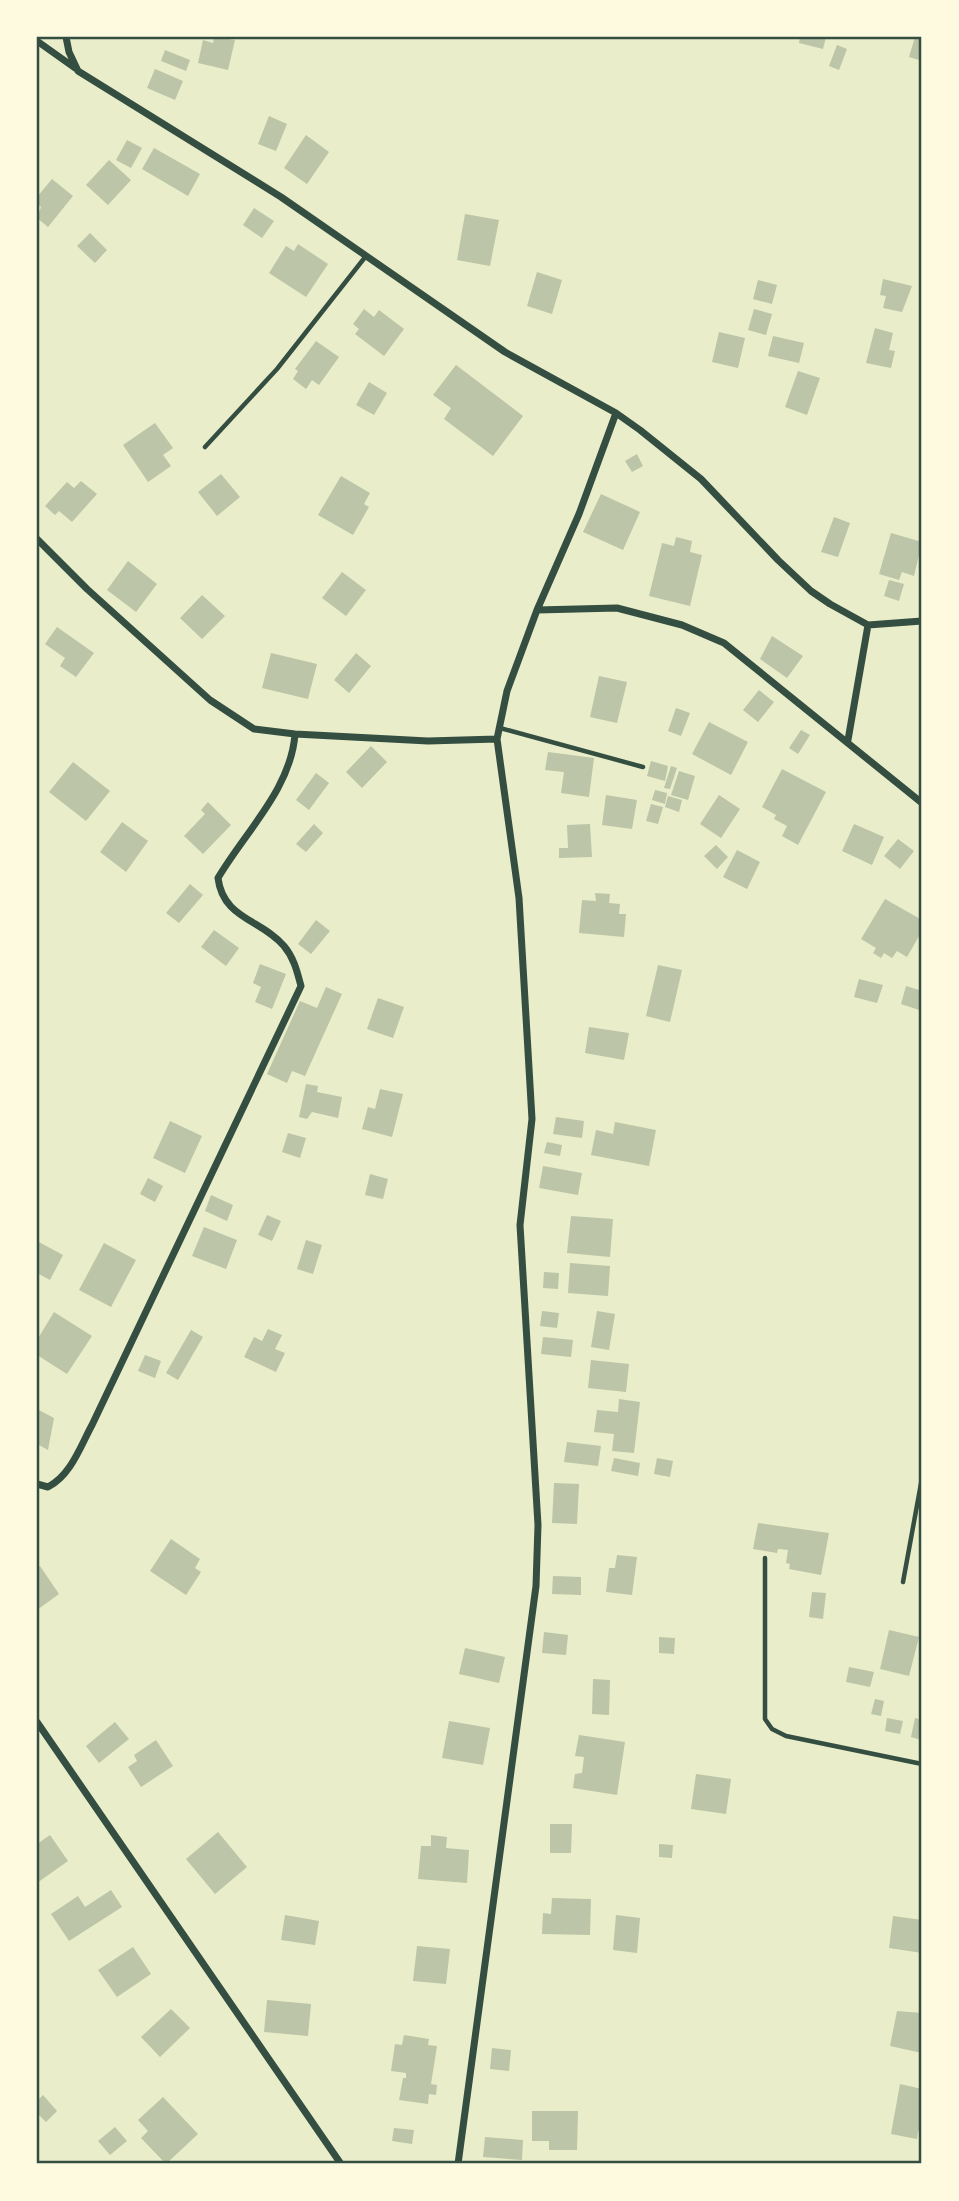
<svg xmlns="http://www.w3.org/2000/svg" width="959" height="2201" viewBox="0 0 959 2201" font-family="Arial,sans-serif">
<rect width="100%" height="100%" fill="#e9edc9"/>
<!-- building -->
<path fill="#bcc5a7" d="M214 37 235 40 228 70 198 63 203 40 213 43Z
M800 37H826L823 49 799 43Z
M915 37H922L919 60 909 57Z
M837 45 847 49 839 70 829 66Z
M165 50 190 60 186 71 161 61Z
M155 69 183 81 175 100 147 88Z
M269 116 287 124 276 151 258 144Z
M306 135 329 152 307 184 284 168Z
M127 140 142 148 131 168 116 160Z
M154 148 200 174 188 196 142 169Z
M109 160 131 180 108 205 86 185Z
M52 179 73 196 48 227 37 218 41 207 37 203V197Z
M254 208 274 221 262 238 243 225Z
M465 214 499 220 490 266 457 260Z
M90 233 107 250 95 263 77 246Z
M298 244 328 264 306 297 269 273 286 246 294 251Z
M537 272 562 280 552 314 527 306Z
M883 279 912 286 902 312 883 308 886 296 880 295Z
M758 280 777 285 772 304 753 299Z
M364 309 374 317 379 310 404 329 384 356 355 334 359 329 353 324Z
M754 309 772 314 766 335 748 330Z
M875 328 893 333 889 350 895 351 891 368 866 363Z
M719 332 745 338 738 368 712 362Z
M773 336 804 343 799 363 768 356Z
M316 341 339 357 319 385 312 380 306 389 293 379 298 371 295 369Z
M456 365 523 416 493 456 444 419 451 408 433 395Z
M798 371 820 378 807 415 785 407Z
M369 382 387 393 374 415 356 405Z
M155 423 173 448 163 455 171 466 148 482 123 445Z
M637 454 643 466 632 472 625 461Z
M221 474 240 497 217 516 198 492Z
M341 476 370 493 364 504 369 507 353 535 318 515Z
M81 481 97 494 72 522 59 511 55 515 45 506 67 482 74 488Z
M601 494 640 512 623 550 583 532Z
M834 517 850 523 838 557 821 552Z
M891 533 922 542 914 576 902 572 899 580 879 574Z
M676 537 692 541 690 552 702 555 690 606 649 596 662 543 674 546Z
M128 561 157 584 136 612 107 590Z
M342 572 366 590 346 616 322 598Z
M889 580 904 584 899 601 884 596Z
M202 595 225 616 202 639 180 618Z
M57 627 94 653 76 677 60 666 65 658 45 644Z
M772 636 803 656 787 678 760 659Z
M271 653 317 664 308 699 262 688Z
M356 653 371 666 349 693 334 680Z
M599 676 627 682 617 723 590 717Z
M759 690 774 702 758 722 743 710Z
M676 708 690 713 681 736 668 731Z
M709 722 748 742 731 775 692 754Z
M801 730 810 735 798 754 789 748Z
M371 746 387 762 362 788 346 772Z
M548 752 594 758 589 797 561 793 564 772 545 770Z
M651 761 668 766 665 781 647 776Z
M73 762 110 791 86 821 49 792Z
M671 766 677 768 670 789 664 788Z
M782 769 826 792 798 845 782 836 787 826 774 819 776 815 762 807Z
M679 771 695 776 688 800 671 795Z
M316 773 329 783 309 810 296 800Z
M655 790 667 793 665 804 652 800Z
M606 795 637 800 632 829 602 825Z
M719 795 740 809 721 838 700 824Z
M668 796 682 800 679 812 665 807Z
M208 802 231 825 203 854 184 836 205 814 201 810Z
M651 804 663 807 658 824 646 821Z
M122 822 148 841 126 872 100 852Z
M314 824 323 833 306 852 296 844Z
M590 824 592 857 559 858V848H568L567 825Z
M854 824 884 837 872 865 842 851Z
M898 839 914 851 900 869 884 856Z
M716 845 728 857 717 869 704 856Z
M737 850 760 862 747 889 723 877Z
M190 884 203 895 179 923 166 913Z
M595 893 610 894 609 903 620 904 619 914H626L624 937 579 933 582 900 596 901Z
M885 899 922 920V931L907 957 897 951 892 958 884 953 881 958 873 953 876 948 861 939Z
M316 920 330 931 311 954 298 944Z
M214 930 239 948 226 966 201 947Z
M260 964 286 974 272 1009 255 1002 261 987 253 983Z
M658 965 682 970 670 1022 646 1016Z
M859 979 883 985 877 1003 854 997Z
M906 986 922 991V1011L901 1004Z
M326 987 342 994 305 1076 292 1071 287 1083 267 1074 300 1001 317 1008Z
M378 998 404 1007 393 1038 367 1029Z
M589 1027 629 1033 624 1060 585 1053Z
M306 1084 318 1086 317 1092 342 1097 338 1118 312 1112 307 1119 299 1117Z
M380 1089 403 1094 392 1137 362 1129 368 1107 375 1109Z
M556 1117 584 1121 582 1138 553 1134Z
M170 1121 202 1136 185 1173 153 1158Z
M615 1122 656 1130 649 1166 591 1155 596 1130 613 1134Z
M288 1133 306 1138 300 1158 282 1152Z
M547 1142 562 1145 560 1156 544 1153Z
M543 1166 582 1173 578 1195 539 1188Z
M370 1174 388 1179 383 1199 365 1195Z
M148 1178 163 1186 155 1202 140 1194Z
M211 1195 233 1205 227 1221 205 1211Z
M267 1215 281 1221 272 1241 258 1235Z
M571 1216 613 1219 610 1257 567 1253Z
M204 1227 237 1240 226 1269 192 1256Z
M306 1240 322 1245 313 1274 297 1269Z
M37 1241 63 1255 50 1280 37 1273Z
M104 1243 136 1260 111 1307 79 1290Z
M570 1263 610 1266 608 1296 568 1293Z
M544 1272 559 1273 558 1289 543 1288Z
M542 1311 559 1313 557 1328 540 1326Z
M597 1311 615 1314 609 1350 591 1347Z
M54 1312 92 1336 67 1374 37 1355V1340Z
M268 1329 282 1335 275 1349 285 1353 276 1372 244 1357 254 1337 262 1341Z
M191 1330 203 1337 178 1380 166 1373Z
M543 1337 573 1340 571 1357 541 1354Z
M145 1355 161 1361 155 1378 138 1371Z
M591 1360 629 1364 626 1392 588 1388Z
M619 1399 640 1402 634 1453 612 1451 614 1434 594 1432 597 1410 618 1412Z
M37 1409 54 1418 48 1450 37 1444Z
M567 1442 601 1446 598 1466 564 1462Z
M614 1458 640 1463 638 1476 611 1471Z
M657 1458 673 1461 670 1477 654 1474Z
M554 1483 579 1484 577 1524 552 1523Z
M758 1523 829 1533 821 1575 789 1569 790 1564 786 1563 788 1550 778 1549 777 1553 753 1549Z
M171 1539 200 1559 195 1568 201 1572 186 1595 150 1571Z
M617 1555 637 1557 632 1595 606 1592 609 1568H615Z
M40 1566 59 1594 37 1610V1568Z
M553 1576 581 1577V1595L552 1594Z
M812 1592 826 1593 823 1619 809 1617Z
M889 1630 919 1637 909 1676 880 1669Z
M544 1632 568 1635 566 1655 542 1653Z
M659 1637 675 1638 674 1654 659 1653Z
M465 1648 505 1657 499 1683 459 1674Z
M849 1667 874 1672 870 1687 846 1682Z
M593 1679 610 1680 609 1715 592 1714Z
M875 1699 884 1701 881 1716 871 1714Z
M887 1718 903 1721 900 1734 885 1731Z
M915 1718 922 1720 921 1740 911 1737Z
M449 1721 490 1728 483 1765 442 1758Z
M115 1722 129 1739 99 1763 86 1746Z
M579 1735 625 1742 617 1795 573 1788 575 1774 582 1773 584 1757 575 1756Z
M156 1740 173 1766 141 1787 128 1767 137 1761 134 1755Z
M696 1774 731 1779 726 1814 691 1809Z
M550 1824H572L571 1853H550Z
M218 1832 247 1867 215 1894 186 1859Z
M50 1835 68 1861 37 1883V1844Z
M431 1835 447 1837 446 1848 469 1850 467 1883 418 1879 421 1846H431Z
M659 1844 673 1845 672 1858 659 1857Z
M111 1890 122 1907 69 1941 51 1914 78 1896 85 1907Z
M552 1898 591 1899 590 1935 542 1934 543 1913 551 1914Z
M285 1915 319 1921 315 1945 281 1940Z
M616 1915 640 1918 637 1953 613 1950Z
M893 1916 922 1920V1953L889 1948Z
M417 1946 450 1949 446 1984 413 1981Z
M133 1947 151 1974 117 1997 98 1970Z
M267 2000 311 2004 308 2036 264 2032Z
M171 2009 190 2028 160 2057 141 2037Z
M897 2011 922 2013V2053L890 2046Z
M404 2035 429 2039 428 2045 437 2046 431 2084 437 2085 436 2095 429 2094 428 2104 399 2100 403 2078H406V2073L391 2071 395 2044 402 2045Z
M492 2048 511 2050 509 2071 490 2069Z
M900 2084 922 2089V2132L918 2131 917 2139 891 2134Z
M43 2095 57 2111 46 2122 37 2113V2101Z
M163 2097 198 2134 166 2164 141 2138 148 2131 138 2120Z
M532 2111H578L577 2150H549V2141H532Z
M115 2127 127 2141 110 2155 98 2141Z
M394 2128 414 2130 412 2144 392 2141Z
M485 2137 523 2140 522 2160 483 2157Z"/>
<g fill="none" stroke-linecap="round" stroke-linejoin="round">
<!-- service -->
<path stroke="#344e41" stroke-width="4.5" d="M205 447 277 369 366 256
M500 728 643 767
M765 1558V1719L772 1729 786 1736 922 1764
M903 1582 922 1478"/>
<!-- minor -->
<path stroke="#344e41" stroke-width="7" d="M66 37 69 52 78 71 281 197 505 352 616 413 640 430 701 479 778 560 811 591 830 604 868 625 922 621
M37 41 75 68
M37 539 87 589 210 700 254 729 295 734 428 741 497 739
M537 610 579 514 616 413
M848 740 868 625
M37 1484 48 1487C71 1475 80 1447 92 1425L301 986C297 971 294 958 284 946 261 919 223 919 218 878 245 832 291 789 295 734
M37 1722 341 2164
M458 2164 536 1586 538 1525 520 1225 532 1119 519 898 497 739 507 691 537 610 617 608 682 625 724 643 922 803"/>
</g>
<!-- border -->
<rect width="959" height="2201" fill="none" stroke="#fefae0" stroke-width="77"/>
<rect x="38" y="38" width="882" height="2124" fill="none" stroke="#344e41" stroke-width="2.5"/>
</svg>
